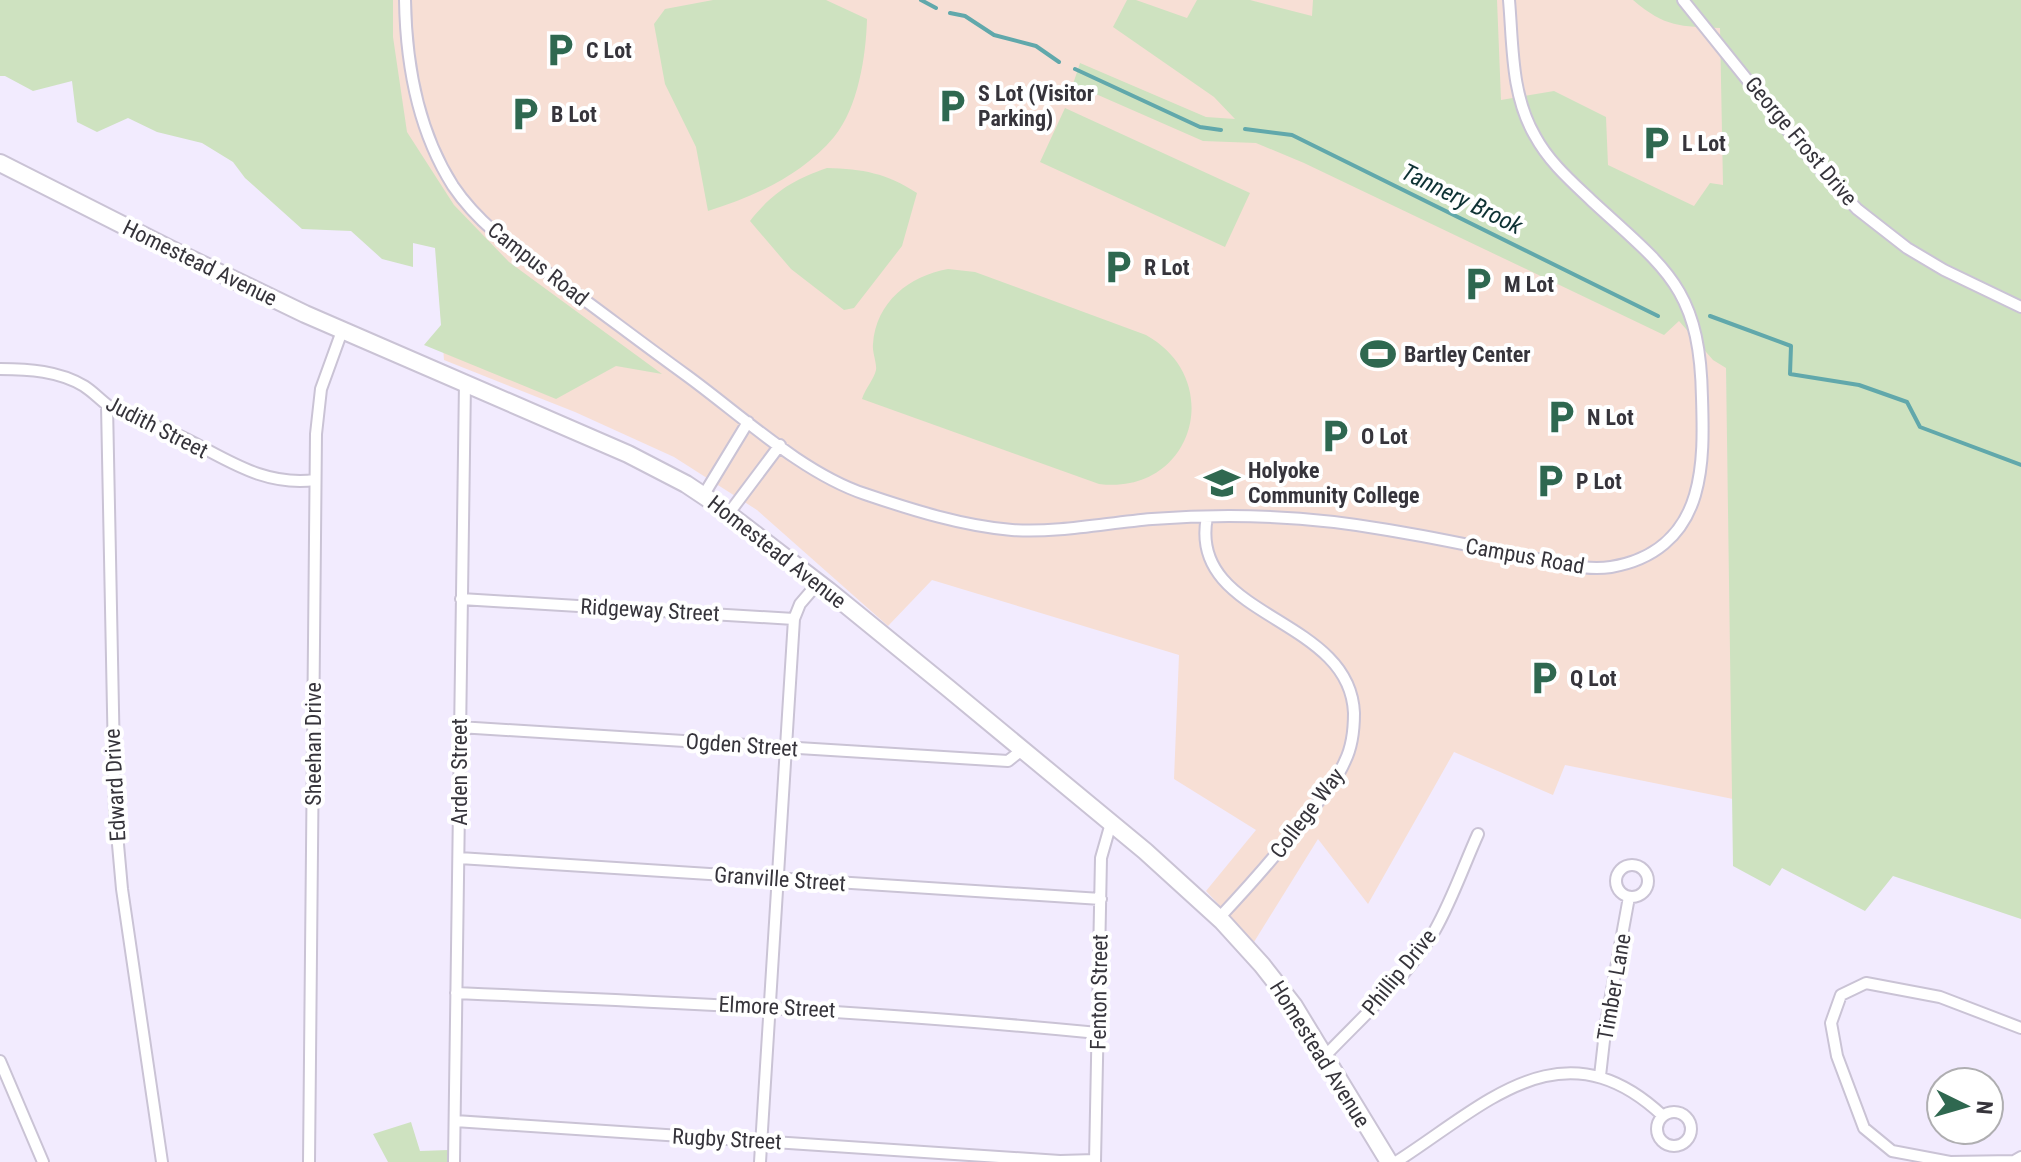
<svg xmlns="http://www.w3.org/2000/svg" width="2021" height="1162" viewBox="0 0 2021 1162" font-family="'Roboto Condensed',sans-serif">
<rect width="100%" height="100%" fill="#f2ebfe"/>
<!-- education -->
<path fill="#f7dfd5" d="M0 0H1721L1733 799 1565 765 1553 795 1454 752 1368 904 1318 839 1254 942 1206 891 1256 830 1174 779 1179 655 932 580 888 626 757 510 674 457 575 412 444 360 433 210Z"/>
<!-- green -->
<path fill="#cee2c0" d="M0 0H393V37L407 132 454 205 509 262 662 374 616 366 556 399 424 345 441 325 435 248 413 243V267L382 259 351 231 302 229 245 178 233 162 202 143 157 132 128 118 97 132 77 122 72 81 33 91 5 76H0Z
M713 0H826L867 19C866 56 858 108 834 137 802 175 754 197 708 211L696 147 665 84 654 24 665 9Z
M1127 0H1136L1187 18 1197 0H1250L1312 16 1313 0H1497L1501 100 1554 91 1606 117 1608 165 1694 206 1710 183 1723 185 1720 28C1680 26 1666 28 1633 0H2021V919L1893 876 1865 911 1782 868 1770 886 1733 866 1726 368 1713 360 1679 321 1664 335 1304 163 1256 143 1203 141 1073 84 1080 63 1206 117 1235 119 1214 97 1113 27Z
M1065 108 1250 193 1225 247 1040 162Z
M827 168C863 169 886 173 917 193L902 246 854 308 844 310 791 269 750 221C773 192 793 180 827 168Z
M948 269 975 272 1146 335C1227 380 1193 496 1099 484L862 399C865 389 874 379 876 370 877 363 872 352 873 344 876 302 909 276 948 269Z
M411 1122 420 1151 449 1150 448 1162H388L373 1134Z"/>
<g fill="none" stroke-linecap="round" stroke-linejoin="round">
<!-- stream -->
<path stroke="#61a8ab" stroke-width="4" d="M921 0 936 8
M950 13 965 16 994 35 1036 46 1059 62
M1075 69 1200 127 1221 130
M1245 129 1292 135 1658 316
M1710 316 1791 346 1790 374 1859 385 1907 402 1920 427 2021 465"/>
<!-- minor casing -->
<g stroke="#cac3d5" stroke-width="14">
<path id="minor" d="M405 0C406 64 418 131 453 186 480 226 518 251 556 279 600 311 643 344 686 375 741 415 802 473 865 494 912 510 963 526 1012 530 1059 533 1105 523 1152 519 1230 513 1311 516 1388 530 1438 538 1487 549 1536 559 1561 563 1586 571 1611 567 1653 560 1683 536 1695 495 1704 464 1703 430 1702 398 1700 288 1667 270 1592 201 1571 181 1549 162 1535 136 1511 95 1513 46 1509 0
M1683 0 1815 164 1857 209 1907 248 1944 270 2021 307
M0 369C29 369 59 371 84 386 95 393 103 403 113 409 131 420 152 424 171 432 220 453 257 487 315 480
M107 405 115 811 122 889 162 1162
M703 496 748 422
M729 513 780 445
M1207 517C1187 619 1350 615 1354 713 1354 729 1352 747 1345 761 1336 782 1320 799 1307 816 1279 852 1250 885 1219 918
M461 599 794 619 800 604 818 583
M459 727 1008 761 1022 750
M459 858 1101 899
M1616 881a16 16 0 1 1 32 0a16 16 0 1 1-32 0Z
M456 993C671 1002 884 1012 1098 1033
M2021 1028 1940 997 1866 983 1841 995 1831 1023 1837 1056 1864 1128 1892 1151 1950 1162 2014 1161 2021 1157
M1325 1056C1363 1016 1407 978 1435 930 1452 900 1464 865 1478 834
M0 1061 43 1162
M1600 1076 1606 1023 1629 897
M1657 1129a17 17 0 1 1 34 0a17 17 0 1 1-34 0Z
M455 1121 1060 1161 1095 1160
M309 1162 316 434 321 389 342 331
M454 1162 465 382
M760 1162 794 619
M1095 1162 1101 858 1111 823
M1396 1162C1484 1106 1562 1021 1663 1116"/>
</g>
<!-- primary casing -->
<g stroke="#cac3d5" stroke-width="20">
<path id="primary" d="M0 163 170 249 305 314 628 454 686 484 713 502 829 591 948 688 1145 851 1222 921 1262 965 1294 1006 1389 1162"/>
</g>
<!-- minor -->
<use href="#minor" stroke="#fff" stroke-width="10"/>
<!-- primary -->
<use href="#primary" stroke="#fff" stroke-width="16"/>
</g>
<!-- icons -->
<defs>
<g id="parking-bare" transform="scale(2.76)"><path d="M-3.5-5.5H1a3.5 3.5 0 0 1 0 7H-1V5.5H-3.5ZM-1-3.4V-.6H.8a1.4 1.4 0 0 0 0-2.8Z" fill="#2f6850" stroke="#fff" stroke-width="2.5" paint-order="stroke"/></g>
<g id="stadium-bare" transform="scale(2.76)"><path d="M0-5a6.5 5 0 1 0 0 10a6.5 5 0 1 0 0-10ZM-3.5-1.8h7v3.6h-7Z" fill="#2f6850" stroke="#fff" stroke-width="2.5" paint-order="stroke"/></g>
<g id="university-bare" transform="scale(2.76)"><path d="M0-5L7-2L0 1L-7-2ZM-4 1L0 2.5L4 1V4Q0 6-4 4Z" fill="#2f6850" stroke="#fff" stroke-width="2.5" paint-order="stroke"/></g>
</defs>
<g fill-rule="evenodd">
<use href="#parking-bare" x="560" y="50"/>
<use href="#parking-bare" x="952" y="106"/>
<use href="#parking-bare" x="525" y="114"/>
<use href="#parking-bare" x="1656" y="143"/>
<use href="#parking-bare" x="1118" y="267"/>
<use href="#parking-bare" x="1478" y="284"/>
<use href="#stadium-bare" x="1378" y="354"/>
<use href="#parking-bare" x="1561" y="417"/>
<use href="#parking-bare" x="1335" y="436"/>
<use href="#parking-bare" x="1550" y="481"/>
<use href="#university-bare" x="1222" y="483"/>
<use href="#parking-bare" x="1544" y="678"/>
</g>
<g text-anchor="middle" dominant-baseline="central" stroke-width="8" stroke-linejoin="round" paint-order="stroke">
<!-- poi labels -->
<g font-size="22" font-weight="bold" fill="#36343b" stroke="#fff" text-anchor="start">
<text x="586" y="50">C Lot</text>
<text x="978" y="93">S Lot (Visitor<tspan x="978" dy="25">Parking)</tspan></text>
<text x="551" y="114">B Lot</text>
<text x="1682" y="143">L Lot</text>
<text x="1144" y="267">R Lot</text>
<text x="1504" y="284">M Lot</text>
<text x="1404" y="354">Bartley Center</text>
<text x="1587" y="417">N Lot</text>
<text x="1361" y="436">O Lot</text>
<text x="1248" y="470">Holyoke<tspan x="1248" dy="25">Community College</tspan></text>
<text x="1576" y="481">P Lot</text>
<text x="1570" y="678">Q Lot</text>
</g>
<!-- street labels -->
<g font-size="22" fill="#36343b" stroke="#fff">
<text transform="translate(1801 141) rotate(50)">George Frost Drive</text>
<text transform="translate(200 263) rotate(26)">Homestead Avenue</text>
<text transform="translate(538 264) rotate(38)">Campus Road</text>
<text transform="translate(157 427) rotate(27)">Judith Street</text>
<text transform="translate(777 552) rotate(38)">Homestead Avenue</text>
<text transform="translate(1525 556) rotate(10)">Campus Road</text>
<text transform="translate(650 610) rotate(3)">Ridgeway Street</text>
<text transform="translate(313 744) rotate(-90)">Sheehan Drive</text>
<text transform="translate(742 745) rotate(4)">Ogden Street</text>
<text transform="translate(459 772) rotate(-90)">Arden Street</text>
<text transform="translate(115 785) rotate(-93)">Edward Drive</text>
<text transform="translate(1307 813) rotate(-53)">College Way</text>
<text transform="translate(780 879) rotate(4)">Granville Street</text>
<text transform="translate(1399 972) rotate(-51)">Phillip Drive</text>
<text transform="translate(1614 987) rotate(-80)">Timber Lane</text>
<text transform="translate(1099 992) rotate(-89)">Fenton Street</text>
<text transform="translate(777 1007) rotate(3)">Elmore Street</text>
<text transform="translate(1320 1054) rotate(58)">Homestead Avenue</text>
<text transform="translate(727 1139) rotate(3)">Rugby Street</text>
</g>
<!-- water labels -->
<g font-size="24" font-style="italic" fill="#0e3234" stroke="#fff">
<text transform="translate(1462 199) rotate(26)">Tannery Brook</text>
</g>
</g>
<!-- north arrow -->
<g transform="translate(1965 1106) rotate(95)"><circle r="38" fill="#ffffff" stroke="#afaeb1" stroke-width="2"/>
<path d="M0-6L14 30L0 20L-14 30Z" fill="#2f6850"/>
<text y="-12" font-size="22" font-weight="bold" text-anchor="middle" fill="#36343b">N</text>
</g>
</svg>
